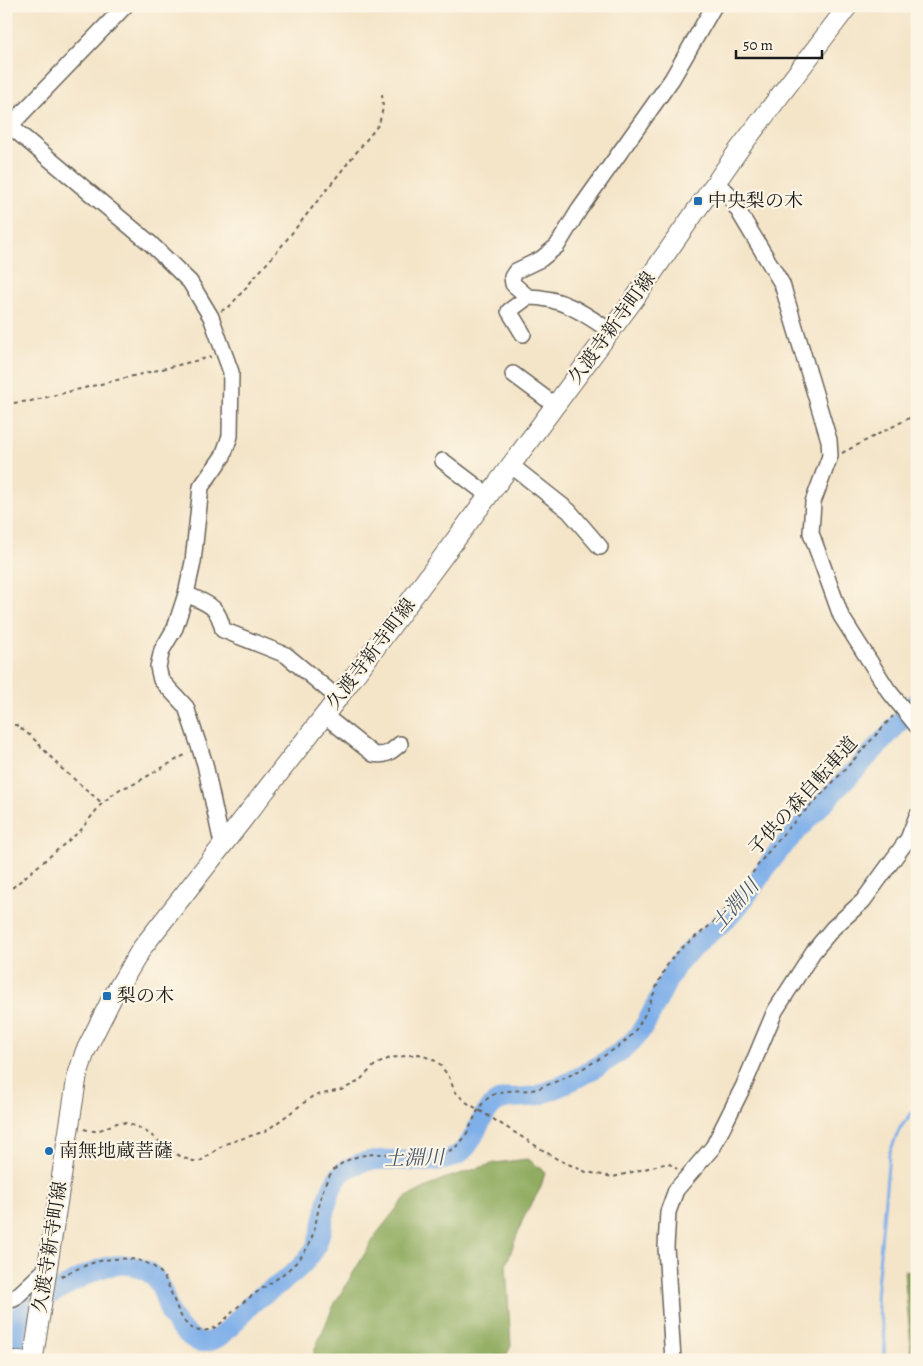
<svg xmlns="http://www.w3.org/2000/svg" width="923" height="1366" viewBox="0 0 923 1366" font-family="Alegreya,'Noto Serif JP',serif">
<rect width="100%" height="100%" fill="#fcf5e5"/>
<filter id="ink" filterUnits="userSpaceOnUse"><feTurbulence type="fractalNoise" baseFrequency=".02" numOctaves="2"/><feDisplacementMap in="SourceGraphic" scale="10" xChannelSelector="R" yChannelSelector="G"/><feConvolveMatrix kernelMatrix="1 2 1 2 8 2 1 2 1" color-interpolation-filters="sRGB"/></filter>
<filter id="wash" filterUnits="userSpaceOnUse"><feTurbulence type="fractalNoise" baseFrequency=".0096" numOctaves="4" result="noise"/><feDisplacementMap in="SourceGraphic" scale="20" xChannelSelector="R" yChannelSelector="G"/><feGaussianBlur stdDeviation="1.12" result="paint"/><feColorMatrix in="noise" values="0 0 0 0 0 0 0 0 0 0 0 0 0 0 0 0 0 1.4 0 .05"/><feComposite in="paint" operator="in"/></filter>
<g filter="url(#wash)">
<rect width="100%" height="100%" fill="#f4e5c9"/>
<!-- forest -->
<path fill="#90ac60" stroke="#56643e" d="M528 1159 545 1172 541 1187 523 1219 506 1265 511 1346 504 1360H315L314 1351 335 1303 378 1232 405 1198 443 1179 495 1163Z
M904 1271 917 1273V1360H910L911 1346Z"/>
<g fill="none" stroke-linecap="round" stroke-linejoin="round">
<!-- stream -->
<path stroke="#7eafe9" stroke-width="3" d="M884 1360 885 1339 876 1298 889 1154 900 1128 917 1107"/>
<!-- river -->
<path stroke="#7eafe9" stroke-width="20" d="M15 1360C16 1345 14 1329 20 1315 26 1301 39 1300 51 1294 80 1280 114 1251 148 1272 171 1287 160 1316 188 1335 192 1338 195 1341 199 1342 222 1346 239 1314 255 1301 263 1294 273 1289 282 1282 292 1275 308 1261 314 1250 326 1229 324 1187 343 1172 375 1147 416 1170 451 1158 476 1149 476 1118 495 1103 507 1094 525 1100 539 1095 565 1086 591 1071 614 1056 653 1032 655 994 680 961 693 944 713 933 728 918 748 898 761 872 780 850 824 800 874 754 917 702"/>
</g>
</g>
<g filter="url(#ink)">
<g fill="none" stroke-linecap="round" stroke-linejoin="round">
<!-- minor casing -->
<g stroke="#686259" stroke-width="18">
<path id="minor" d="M10 126 151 244 190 282 211 317 231 372 230 436 223 456 201 487 193 562 186 594 175 628 162 650 158 667 161 680 186 707 205 764 222 844
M6 130 125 6
M716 184 727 192 782 284 829 440 830 456 813 502 811 533 841 616 888 690 917 726
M528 297 513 284 512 277 516 271 541 259 557 246 579 210 672 79 714 6
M523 334 509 311 528 297C561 297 584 313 610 331
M513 374 556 406
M443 461 489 496
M512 466 569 511 600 547
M186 594C208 604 218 605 223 630L286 655 338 698
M324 715 373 754C385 757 391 752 400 744
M6 1301 14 1299 46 1269
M6 1358 24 1360
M673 1360 666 1247 668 1212 676 1190 713 1147 744 1085 775 1011 813 952 833 928 863 901 908 839 917 816"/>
</g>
<!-- major casing -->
<g stroke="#686259" stroke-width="21">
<path id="major" d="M33 1360 77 1077 85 1052 112 998 142 948 338 698 635 298 740 148 848 6"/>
</g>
<!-- path -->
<path stroke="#686259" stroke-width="2" stroke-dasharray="4 4" stroke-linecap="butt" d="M221 311 230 306 280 248 379 124 383 108 382 93
M6 404 31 401 211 357
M842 453 917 414
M6 725H16L32 737 61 768 102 803
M6 893 80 831 102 803 120 789 134 784 188 753
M84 1129C87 1130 92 1131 95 1131 105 1130 116 1120 125 1123 159 1131 165 1157 199 1162L225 1144 266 1131 313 1096 341 1090 358 1082 375 1065 390 1058 419 1054 438 1062 449 1077 455 1092 466 1102 557 1159 586 1172 613 1177 668 1163 677 1169
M61 1276C75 1270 91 1262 105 1260 124 1257 146 1258 160 1272 175 1286 176 1338 208 1330 220 1328 230 1313 240 1305 262 1286 296 1272 309 1244 321 1220 316 1180 341 1164 375 1142 415 1165 449 1151 473 1140 471 1108 491 1096 506 1087 520 1093 536 1089 565 1080 594 1063 619 1046 650 1025 651 985 673 957 687 941 707 930 721 915 740 893 755 867 774 845 792 822 814 803 834 781 854 760 873 738 893 716"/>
<!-- minor -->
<use href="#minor" stroke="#fff" stroke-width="15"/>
<!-- major -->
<use href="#major" stroke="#fff" stroke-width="19"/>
</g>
</g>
<!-- markers -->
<g fill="#1f6fb2" stroke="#fcf5e5" stroke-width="2">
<rect x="693" y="196" width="10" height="10" rx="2.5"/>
<rect x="102" y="991" width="10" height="10" rx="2.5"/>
<circle cx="49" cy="1151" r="5"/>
</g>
<g text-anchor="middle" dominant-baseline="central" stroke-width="4.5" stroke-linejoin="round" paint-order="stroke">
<!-- poi labels -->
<g font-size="19" fill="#1c1c1c" stroke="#fcf5e5" text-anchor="start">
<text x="708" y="201">中央梨の木</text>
<text x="117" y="996">梨の木</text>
<text x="59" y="1151">南無地蔵菩薩</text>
</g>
<!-- street labels -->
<g font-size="19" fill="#1c1c1c" stroke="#fcf5e5">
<text transform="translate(612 328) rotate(-54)">久渡寺新寺町線</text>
<text transform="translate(371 654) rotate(-53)">久渡寺新寺町線</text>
<text transform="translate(803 796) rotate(-48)">子供の森自転車道</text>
<text transform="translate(50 1247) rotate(-81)">久渡寺新寺町線</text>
</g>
<!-- water labels -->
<g font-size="20" font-style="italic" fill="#43576e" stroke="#fcf5e5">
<text transform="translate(735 905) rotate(-49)">土淵川</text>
<text transform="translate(414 1158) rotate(-2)">土淵川</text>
</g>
</g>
<!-- margin -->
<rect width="923" height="1366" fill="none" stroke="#fcf5e5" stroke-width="25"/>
<!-- scale -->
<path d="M736 50v8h86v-8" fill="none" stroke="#1c1c1c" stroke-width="2.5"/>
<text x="743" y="50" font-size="15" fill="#1c1c1c" stroke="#fcf5e5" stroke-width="4" paint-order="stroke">50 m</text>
</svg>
